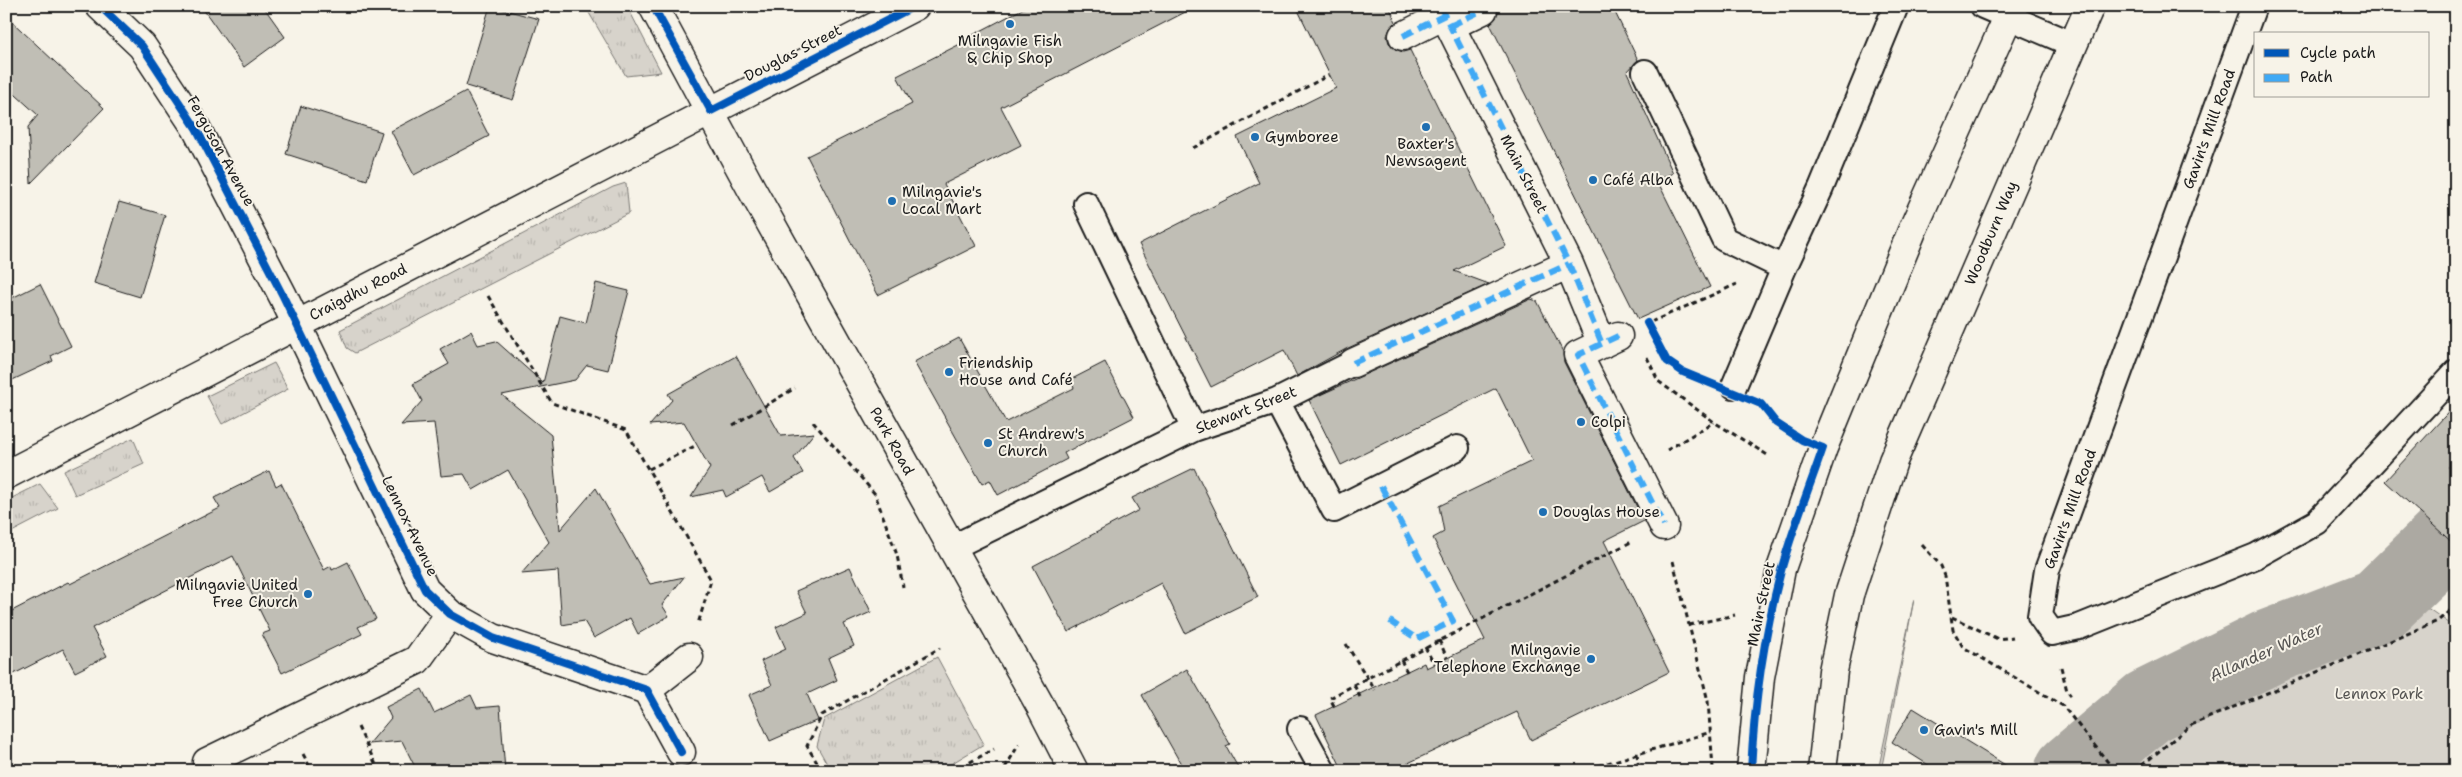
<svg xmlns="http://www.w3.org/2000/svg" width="2462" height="777" viewBox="0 0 2462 777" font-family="'Shantell Sans',sans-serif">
<defs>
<pattern id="grass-tufts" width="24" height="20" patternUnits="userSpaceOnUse" patternTransform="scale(1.25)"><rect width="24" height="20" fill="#d7d3cb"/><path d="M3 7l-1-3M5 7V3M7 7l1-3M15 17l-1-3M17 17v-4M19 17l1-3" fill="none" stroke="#b8b5ae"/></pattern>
</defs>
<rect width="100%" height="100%" fill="#f7f3e8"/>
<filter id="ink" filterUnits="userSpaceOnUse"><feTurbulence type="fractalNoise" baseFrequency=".02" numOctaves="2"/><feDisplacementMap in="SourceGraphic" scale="10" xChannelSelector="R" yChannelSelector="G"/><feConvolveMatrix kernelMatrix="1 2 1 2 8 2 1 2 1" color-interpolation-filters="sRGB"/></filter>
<g filter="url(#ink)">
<!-- grass -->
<path fill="url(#grass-tufts)" stroke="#7a7874" d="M585 6H627L661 72 626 76Z
M626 183 629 213 355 353 347 348 340 330 613 187Z
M274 363 288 389 222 424 207 396Z
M133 438 144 464 75 495 64 471Z
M40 484 58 508 6 535V501Z
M937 657 984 744 939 771H831L817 746 824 719Z"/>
<!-- park -->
<path fill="#d7d3cb" stroke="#7a7874" d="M1914 599 1881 771H1878Z
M2416 600 2456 628V771H2051L2089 717Z"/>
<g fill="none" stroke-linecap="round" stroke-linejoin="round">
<!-- river -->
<path stroke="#aca9a2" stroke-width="75" d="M2072 771 2149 706 2269 647 2379 605 2456 530"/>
</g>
<!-- building -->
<path fill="#c0beb5" stroke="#1c1c1c" d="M201 6H263L285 37 244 67Z
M490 6 539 19 513 100 466 86Z
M1028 6H1197L1001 107 1021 145 944 184 976 246 878 295 807 156 912 104 897 76 972 38 971 36Z
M1296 6H1389L1396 22 1390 28 1387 36 1389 43 1395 49 1403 52 1410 50 1506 246 1454 271 1489 284 1346 349 1297 376 1284 350 1211 387 1139 244 1259 183 1237 137 1336 88Z
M1498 6H1612L1638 60 1627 72 1673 173 1657 180 1710 287 1638 319 1490 24 1496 18Z
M6 16 104 108 31 183 28 127 38 115 6 86Z
M466 91 489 136 414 175 391 131Z
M301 106 382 132 367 180 286 154Z
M119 202 165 215 140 297 94 283Z
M596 283 629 291 608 370 587 365 575 380 502 395 551 435 560 530 596 488 650 584 684 577 662 605 669 616 638 634 630 618 594 638 584 621 562 625 558 571 521 574 549 542 508 470 473 490 464 474 441 476 434 423 401 425 422 401 413 384 449 364 440 349 471 331 478 345 496 341 543 383 560 316 586 323Z
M40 284 71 346 51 356 53 361 6 383V301Z
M1531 299 1537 301 1563 352 1564 362 1644 521 1604 541 1669 672 1531 740 1517 712 1391 771H1343L1316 715 1424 663 1426 668 1485 640 1433 538 1444 532 1439 506 1532 461 1496 388 1341 465 1309 400Z
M959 338 1006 422 1074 388 1070 380 1105 362 1134 417 1064 453 1067 459 998 495 990 480 982 484 914 362Z
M736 356 781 436 814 433 794 458 803 473 770 492 762 477 726 497 723 490 691 497 710 468 684 422 650 425 672 400 668 394Z
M2456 404V546L2385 481Z
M1194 468 1258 597 1185 633 1161 583 1068 632 1033 566 1139 510 1132 498Z
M269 471 276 486 281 483 324 570 331 566 332 570 348 562 376 619 358 627 362 634 282 673 262 634 270 631 233 556 92 628 107 656 75 672 63 649 6 678V614L68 582 70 584 220 508 214 498Z
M850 567 871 612 844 624 854 646 828 658 837 680 807 694 818 720 770 741 749 695 772 685 761 661 786 649 776 627 807 613 796 591Z
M1187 669 1230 744 1226 746 1240 771H1185L1142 695Z
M422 689 434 713 471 695 477 708 500 706 505 771H417L402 741 369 744 391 718 386 707Z
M1913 708 2015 771H1938L1892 742Z"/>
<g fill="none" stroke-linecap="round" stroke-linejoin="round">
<!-- lane casing -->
<g stroke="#1c1c1c" stroke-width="28">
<path id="lane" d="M1983 6 2072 44
M2254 6 2047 570 2040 616 2052 633 2079 627 2256 556 2317 522 2456 372
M1645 72 1724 239 1784 268
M1086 204 1194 429
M1734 386 1784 268 1821 188 1896 6
M1277 401 1334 510 1457 448
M951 548 1194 429 1277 401 1353 363
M1300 729 1323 771"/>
</g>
<!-- street casing -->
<g stroke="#1c1c1c" stroke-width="31">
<path id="street" d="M100 6 142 46 196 128 283 296 425 590 450 614 493 638 647 690 681 752
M1440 6 1569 264 1602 344
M1450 26 1483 10
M1403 36 1445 15
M711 111 915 6
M1618 336 1578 355 1664 526
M1353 363 1569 264
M647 690 689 657
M207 762 417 660 450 614"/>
</g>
<!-- secondary casing -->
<g stroke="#1c1c1c" stroke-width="31">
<path id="secondary" d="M653 6 751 188 1041 707 1074 771
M6 475 711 111
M1751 771 1760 677 1781 569 1823 448 1912 231 2013 6
M1822 771 1833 671 1849 595 1893 461 2090 6"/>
</g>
<!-- path -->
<path stroke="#1c1c1c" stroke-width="3" stroke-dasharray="5 4" stroke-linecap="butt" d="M1193 148 1329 75
M488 296 552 403 626 430 711 580 698 624
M1651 322 1737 284
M1647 357 1658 381 1714 422 1769 456
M813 422 875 494 897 555 903 587
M733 425 795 388
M1667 450 1714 422
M2449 466 2456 473
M649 469 697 445
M1922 545 1941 566 1945 576 1953 630 1963 647 2063 706 2115 771
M1673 561 1708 701 1713 768
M2448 613 2456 625
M1952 617 1998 639 2013 637
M1689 625 1735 615
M1439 640 1447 658
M1346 644 1375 690
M1425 647 1434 664
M1401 660 1407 672
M2061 667 2067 691 2071 696
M1354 685 1360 697
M1334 706 1330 698 1354 685 1633 541
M358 727 379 771
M1637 753 1639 771
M303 754 312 771
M1005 768 1019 744
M822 771 807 746 822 715 940 648
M954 771 994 749
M1581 771 1711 732
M2135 771 2191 725 2438 621 2456 605"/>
<!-- lane -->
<use href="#lane" stroke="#f7f3e8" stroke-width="24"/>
<!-- street -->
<use href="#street" stroke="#f7f3e8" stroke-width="28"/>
<!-- secondary -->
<use href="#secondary" stroke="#f7f3e8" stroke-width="28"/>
<!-- quiet -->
<path stroke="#3fa9f5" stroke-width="6" stroke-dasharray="12 6" stroke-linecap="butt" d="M1440 6 1569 264 1602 344
M1450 26 1483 10
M1403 36 1445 15
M1618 336 1578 355 1664 526
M1353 363 1569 264
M1381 486 1453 621 1417 639 1390 621"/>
<!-- cycleway casing -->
<g stroke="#f7f3e8" stroke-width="11">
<path id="cycleway" d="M100 6 142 46 196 128 283 296 425 590 450 614 493 638 647 690 681 752
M653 6 711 111 915 6
M1647 323 1667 361 1683 372 1761 404 1776 423 1802 440 1823 448C1809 489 1792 530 1781 571 1764 636 1754 704 1751 771"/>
</g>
<!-- cycleway -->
<use href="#cycleway" stroke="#0057b8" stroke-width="8"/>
</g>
</g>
<!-- markers -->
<g fill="#1f6fb2" stroke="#f7f3e8" stroke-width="2">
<circle cx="1010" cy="24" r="5"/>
<circle cx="1426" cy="127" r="5"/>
<circle cx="1255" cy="137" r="5"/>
<circle cx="1593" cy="180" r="5"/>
<circle cx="892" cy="201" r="5"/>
<circle cx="949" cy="372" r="5"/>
<circle cx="1581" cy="422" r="5"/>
<circle cx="988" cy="443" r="5"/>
<circle cx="1543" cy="512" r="5"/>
<circle cx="308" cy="594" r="5"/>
<circle cx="1591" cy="659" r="5"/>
<circle cx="1924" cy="730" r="5"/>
</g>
<g text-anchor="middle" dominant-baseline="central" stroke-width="4" stroke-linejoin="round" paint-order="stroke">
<!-- poi labels -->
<g font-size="15" fill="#1c1c1c" stroke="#f7f3e8" text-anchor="start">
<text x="1010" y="41" text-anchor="middle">Milngavie Fish<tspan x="1010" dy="17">&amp; Chip Shop</tspan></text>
<text x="1265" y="137">Gymboree</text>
<text x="1426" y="144" text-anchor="middle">Baxter's<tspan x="1426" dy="17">Newsagent</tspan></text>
<text x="1603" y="180">Café Alba</text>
<text x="902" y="192">Milngavie's<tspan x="902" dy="17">Local Mart</tspan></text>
<text x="959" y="363">Friendship<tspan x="959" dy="17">House and Café</tspan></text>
<text x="1591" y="422">Colpi</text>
<text x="998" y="434">St Andrew's<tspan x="998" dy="17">Church</tspan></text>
<text x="1553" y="512">Douglas House</text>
<text x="298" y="585" text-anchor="end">Milngavie United<tspan x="298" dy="17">Free Church</tspan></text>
<text x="1581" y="650" text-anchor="end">Milngavie<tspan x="1581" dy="17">Telephone Exchange</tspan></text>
<text x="1934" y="730">Gavin's Mill</text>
</g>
<!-- street labels -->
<g font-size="15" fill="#1c1c1c" stroke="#f7f3e8">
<text transform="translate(793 53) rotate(-27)">Douglas Street</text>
<text transform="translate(2209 129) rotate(-70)">Gavin's Mill Road</text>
<text transform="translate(221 151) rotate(61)">Ferguson Avenue</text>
<text transform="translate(1524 174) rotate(63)">Main Street</text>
<text transform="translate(1991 233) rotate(-67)">Woodburn Way</text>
<text transform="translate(358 292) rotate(-27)">Craigdhu Road</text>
<text transform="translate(1246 410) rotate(-21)">Stewart Street</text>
<text transform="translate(892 441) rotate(61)">Park Road</text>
<text transform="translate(2070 509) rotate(-70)">Gavin's Mill Road</text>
<text transform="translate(410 526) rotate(64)">Lennox Avenue</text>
<text transform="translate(1761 604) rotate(-78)">Main Street</text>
</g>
<!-- park labels -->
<g font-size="15" fill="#545351" stroke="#f7f3e8">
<text x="2379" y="694">Lennox Park</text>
</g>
<!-- water labels -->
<g font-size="16" font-style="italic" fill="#565452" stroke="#f7f3e8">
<text transform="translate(2266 652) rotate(-24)">Allander Water</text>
</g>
</g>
<!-- margin -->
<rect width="2462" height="777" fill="none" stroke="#f7f3e8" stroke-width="25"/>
<rect x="12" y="12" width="2437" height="752" fill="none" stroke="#1c1c1c" stroke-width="2" filter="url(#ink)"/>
<!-- legend -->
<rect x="2254" y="32" width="175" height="65" fill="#f7f3e8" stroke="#9f9d96"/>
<rect x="2264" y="49" width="25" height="8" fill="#0057b8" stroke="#9f9d96"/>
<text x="2300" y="58" font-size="15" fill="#1c1c1c">Cycle path</text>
<rect x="2264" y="74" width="25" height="8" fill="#3fa9f5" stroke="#9f9d96"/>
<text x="2300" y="82" font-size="15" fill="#1c1c1c">Path</text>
</svg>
